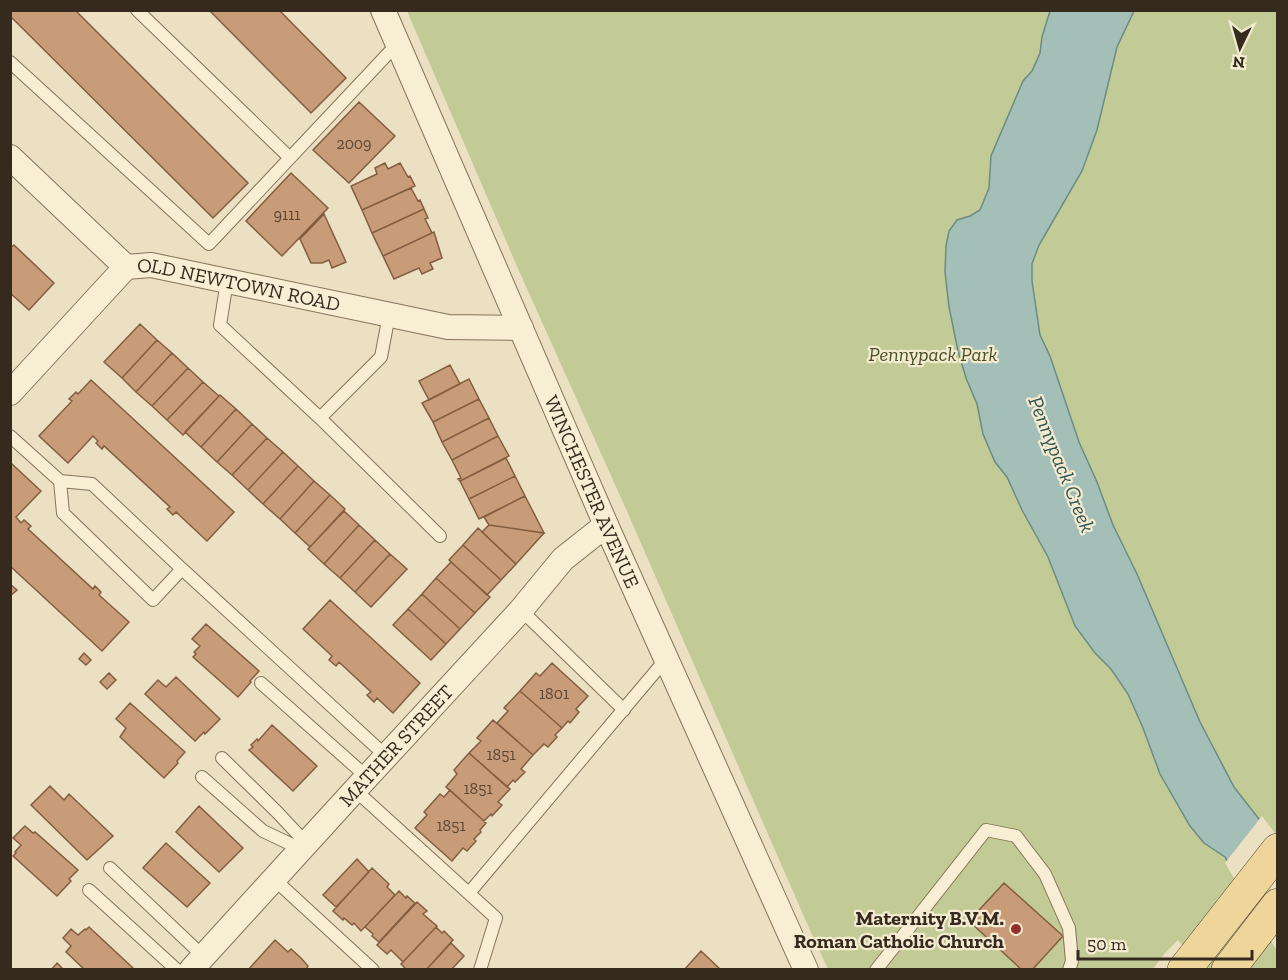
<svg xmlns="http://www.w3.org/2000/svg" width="1288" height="980" viewBox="0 0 1288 980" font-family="'Zilla Slab',serif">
<rect width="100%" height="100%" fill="#ece0c2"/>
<!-- green -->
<path fill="#c2ca96" d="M407 11H1277V969H1201L1178 940 1165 953 1153 969H828L809 928 626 509 519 271Z"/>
<!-- water -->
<path fill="#a4bfb7" stroke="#6b8c85" stroke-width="1.5" d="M1050 11H1134L1117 47 1097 130 1082 171 1039 245 1032 264V281L1040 335 1050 356 1079 442 1097 482 1113 525 1137 574 1200 722 1234 787 1277 842V947L1225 857 1204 843 1190 826 1160 774 1143 728 1128 694 1111 669 1095 653 1075 626 1048 557 1022 510 1007 477 995 462 983 434 977 404 966 378 958 351 949 307 945 272 946 246 949 231 957 220 970 216 980 210 989 188 991 156 1023 81 1032 71 1040 53 1042 37Z"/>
<!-- pier -->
<path fill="#ece0c2" d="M1262 816 1278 837 1277 946 1276 949 1225 863Z"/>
<!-- building -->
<path fill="#c99c79" stroke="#835d40" stroke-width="1.5" d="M10 10H75L248 183 213 218 10 16Z
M209 10H279L346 78 311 113Z
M359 102 395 136 349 183 313 150Z
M385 163 388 169 400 163 408 177 410 176 415 186 362 210 351 186 377 174 375 168Z
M291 173 328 208 282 256 246 221Z
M411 188 418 201 420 200 424 209 372 233 362 210Z
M424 209 428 218 425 219 432 233 383 256 372 233Z
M324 214 346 262 332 268 329 260 322 263H311L300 239Z
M434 232 442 258 430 263 433 269 422 274 419 268 394 279 383 256Z
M14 245 54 283 29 310 10 293V248Z
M140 324 157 340 122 378 104 362Z
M157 340 172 353 136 392 122 378Z
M172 353 188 368 152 406 136 392Z
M450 365 460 384 429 400 419 381Z
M188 368 203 382 167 420 152 406Z
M469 379 479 399 433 422 422 403Z
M91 380 234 512 207 541 176 512 173 515 167 509 170 507 104 446 102 449 96 443 98 441 93 436 68 463 39 436 72 401 69 399 76 392 78 394Z
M203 382 219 396 183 435 167 420Z
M220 395 236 409 201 447 185 432Z
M479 399 489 418 442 442 433 422Z
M236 409 252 424 217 462 201 447Z
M489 418 498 436 452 460 442 442Z
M252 424 267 438 232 475 217 462Z
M498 436 509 456 460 481 458 479 461 478 452 460Z
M267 438 283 452 248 490 232 475Z
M283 452 298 466 263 504 248 490Z
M506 458 515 476 469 499 460 481Z
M12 464 41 491 16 517 21 523 24 520 31 526 28 529 93 589 95 586 101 592 99 595 129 622 102 651 10 566V466Z
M298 466 314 481 280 519 263 504Z
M515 476 525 496 479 519 469 499Z
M314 481 330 495 295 533 280 519Z
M330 495 345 509 310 547 295 533Z
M525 496 544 533 489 525 484 517Z
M344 511 359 525 324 564 308 549Z
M359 525 375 540 340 578 324 564Z
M489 525 544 533 516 564 482 532Z
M478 528 516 564 501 580 463 545Z
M375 540 390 554 355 592 340 578Z
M463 545 501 580 487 595 449 560Z
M390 554 407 569 371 607 355 592Z
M451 562 490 597 475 613 436 578Z
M436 578 475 613 460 629 422 594Z
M10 584 17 590 10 596Z
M422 594 460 629 446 644 408 609Z
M330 600 420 683 393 713 377 698 374 702 367 695 371 692 339 662 336 666 329 660 332 656 303 629Z
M408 609 446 644 431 660 393 625Z
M206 624 259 671 250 681 251 682 238 697 193 657 196 654 194 652 200 646 192 639Z
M84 653 91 660 86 665 79 659Z
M552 663 588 696 576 709 579 712 570 723 568 721 562 728 520 691 536 673 540 676Z
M109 673 116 680 107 689 100 682Z
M176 677 220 719 205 734 204 732 195 741 145 694 158 680 166 687Z
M520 691 562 728 555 735 557 737 548 747 544 744 533 755 497 723 508 711 504 708Z
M130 703 185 752 177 761 178 763 164 778 120 737 126 728 116 719Z
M493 720 533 755 521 769 525 772 515 782 513 780 507 787 469 753 481 741 477 738Z
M272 725 317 766 293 791 249 750 253 747 251 745 257 739 258 741Z
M469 753 510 789 498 802 502 805 492 816 491 814 484 821 446 787 457 774 454 770Z
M50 786 64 800 69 794 113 836 87 860 31 805Z
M450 790 486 823 480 830 481 832 474 839 476 841 467 851 463 848 452 861 415 828 427 815 424 812 440 794 444 797Z
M199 806 243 848 219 872 176 832Z
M25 826 33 833 35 832 78 870 69 879 71 881 57 896 13 856 16 853 15 852 21 845 13 838Z
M166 843 210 883 187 907 143 868Z
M357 859 369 872 336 907 323 895Z
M372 868 389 884 387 887 395 895 361 931 354 923 352 925 344 918 343 920 333 911Z
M1004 883 1063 936 1032 970H1022L969 921Z
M399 891 406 898 407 896 415 903 379 942 372 936 373 934 365 927Z
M417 902 427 911 423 914 437 926 403 962 391 950 387 954 377 945Z
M89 927 133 968 131 970H85L66 952 71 946 63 938 71 929 78 935 85 929 86 930Z
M436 927 442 933 444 931 453 940 426 970H407L401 964Z
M275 940 288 952 291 949 301 958 308 966 306 970H248Z
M451 943 464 956 451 970H426Z
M701 951 721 970H684Z
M57 963 64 970H51Z"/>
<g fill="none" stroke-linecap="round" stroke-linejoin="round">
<!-- lane casing -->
<g stroke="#85725a" stroke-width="14">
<path id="lane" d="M137 10 290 158
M10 62 209 244 398 43
M227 281 220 325 320 418
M389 315 381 357 320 418 440 536
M10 436 60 481 63 513 153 600 182 569 386 756
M60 481 92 484 182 569
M521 610 624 710
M261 683 367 777
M222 758 278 813 306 843
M202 777 263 831 301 849
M355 790 496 918 480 970
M110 868 203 956
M274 879 373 970
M89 890 177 970
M469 893 666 659
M876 970 986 830 1016 836 1045 874 1069 928 1072 961 1069 970"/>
</g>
<!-- street casing -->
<g stroke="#85725a" stroke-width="26">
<g id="street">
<path id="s1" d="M383 10 606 525 806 970"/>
<path d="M10 157 126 267"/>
<path id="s2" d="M10 393 126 267 151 265 448 327 521 328"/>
<path id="s3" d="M191 970 355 790 521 610 563 559 606 525"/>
</g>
</g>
<!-- primary casing -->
<g stroke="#53402e" stroke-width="34">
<path id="primary" d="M1184 970 1278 850
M1228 970 1278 905"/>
</g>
<!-- lane -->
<use href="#lane" stroke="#f7eed4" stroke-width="12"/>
<!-- street -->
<use href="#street" stroke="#f7eed4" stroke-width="24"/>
<!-- primary -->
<use href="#primary" stroke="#eed69a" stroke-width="33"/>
</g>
<!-- markers -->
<circle fill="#922e2c" stroke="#f4ebd1" stroke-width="2" cx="1016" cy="929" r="6"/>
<g text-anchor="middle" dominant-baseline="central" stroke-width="4.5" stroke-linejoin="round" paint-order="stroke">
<!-- number labels -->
<g font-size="16" fill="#5a4634">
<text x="354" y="143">2009</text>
<text x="287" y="214">9111</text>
<text x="554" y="693">1801</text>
<text x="501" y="754">1851</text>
<text x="478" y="788">1851</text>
<text x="451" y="825">1851</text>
</g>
<!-- street labels -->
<g font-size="20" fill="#352a1d" stroke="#f4ebd1">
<text stroke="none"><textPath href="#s2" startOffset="286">OLD NEWTOWN ROAD</textPath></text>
<text stroke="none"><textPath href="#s1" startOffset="525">WINCHESTER AVENUE</textPath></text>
<text stroke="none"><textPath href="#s3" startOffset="304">MATHER STREET</textPath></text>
</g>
<!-- park labels -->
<g font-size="20" font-style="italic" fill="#455125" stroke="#f4ebd1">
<text x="933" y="354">Pennypack Park</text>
</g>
<!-- poi labels -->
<g font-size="20" font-weight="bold" fill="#352a1d" stroke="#f4ebd1" text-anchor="end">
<text x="1004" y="918">Maternity B.V.M.<tspan x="1004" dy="23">Roman Catholic Church</tspan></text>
</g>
<!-- water labels -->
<g font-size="21" font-style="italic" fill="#2d5453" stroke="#f4ebd1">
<text transform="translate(1062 464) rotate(68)">Pennypack Creek</text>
</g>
</g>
<!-- border -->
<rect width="1288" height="980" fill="none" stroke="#352a1d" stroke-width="24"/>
<!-- north arrow -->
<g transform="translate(1240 48) rotate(185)" stroke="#f4ebd1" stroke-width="4.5" paint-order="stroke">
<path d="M0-4.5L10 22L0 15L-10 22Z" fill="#352a1d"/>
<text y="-9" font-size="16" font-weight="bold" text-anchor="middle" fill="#352a1d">N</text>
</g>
<!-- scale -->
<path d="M1078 950v9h174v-9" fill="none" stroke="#352a1d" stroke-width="3"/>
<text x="1087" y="950" font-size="18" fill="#352a1d" stroke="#f4ebd1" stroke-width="4.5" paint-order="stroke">50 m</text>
</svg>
